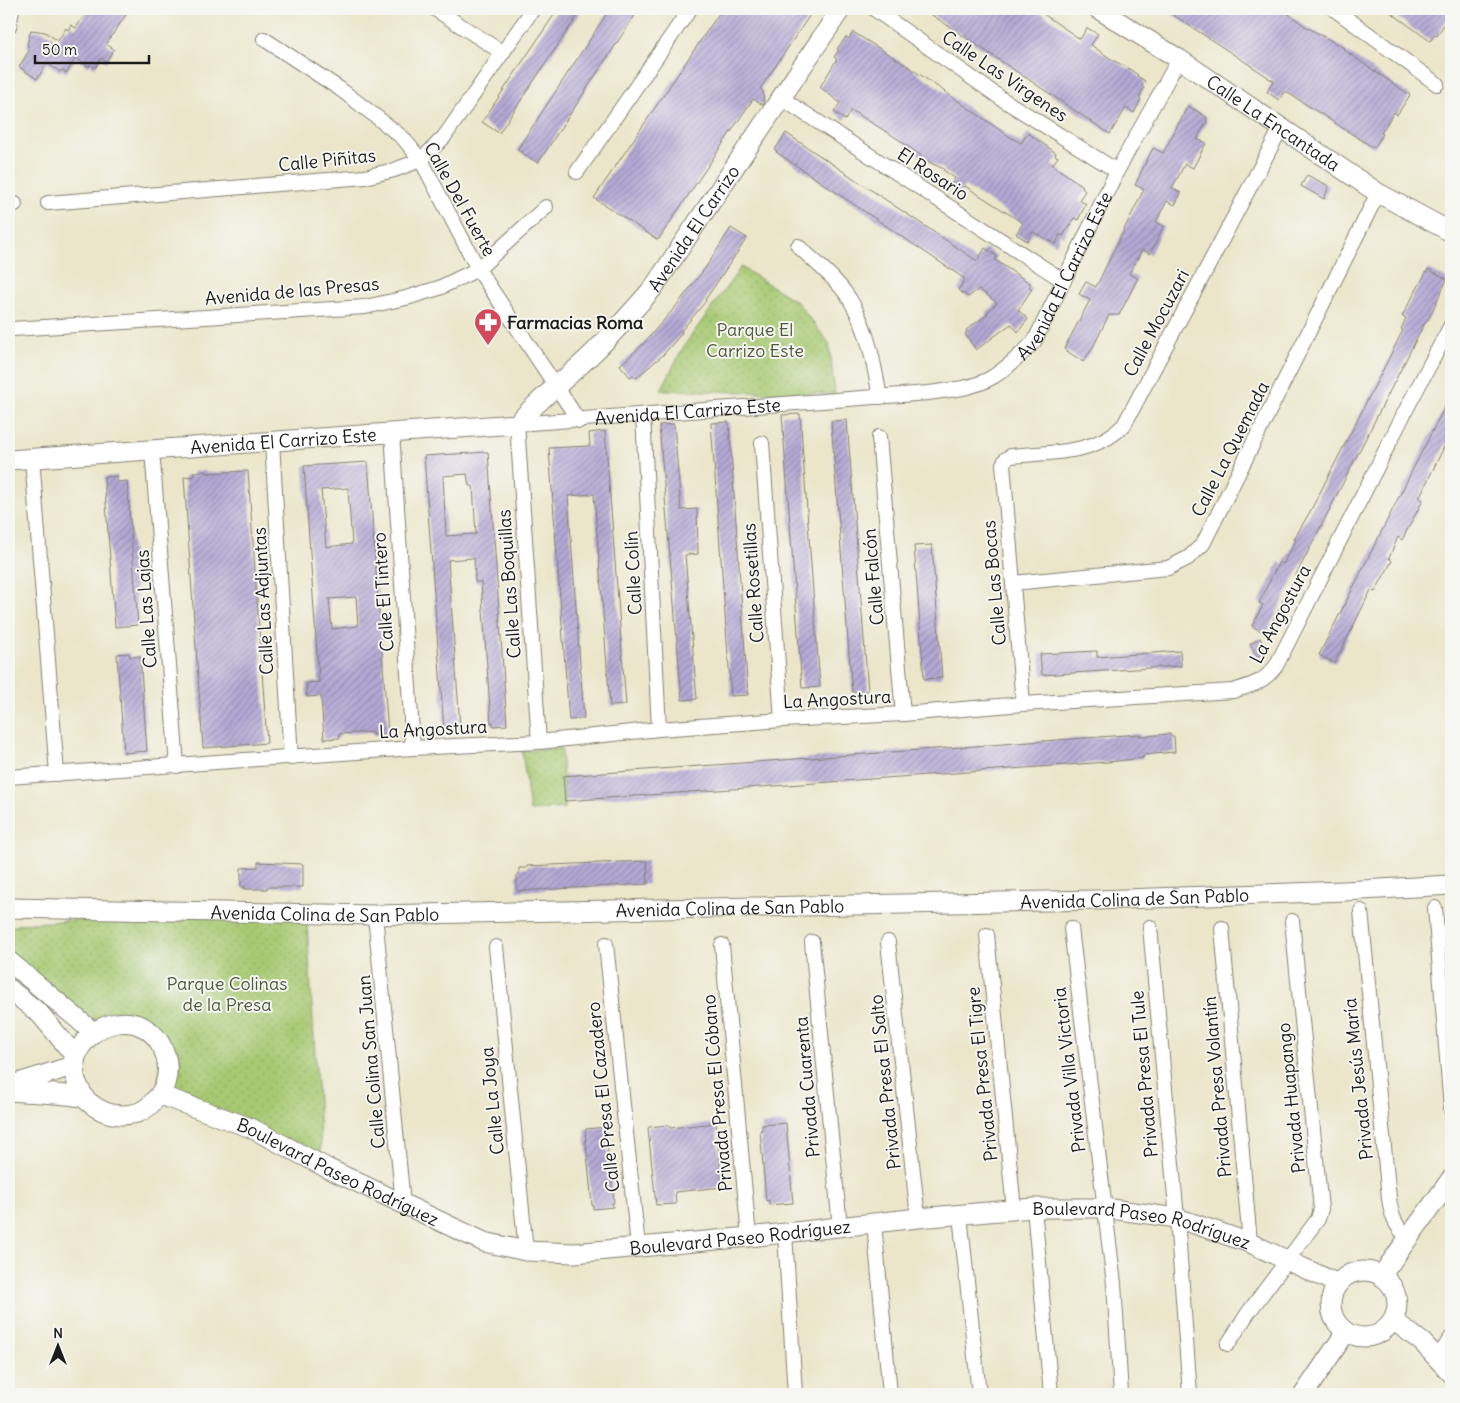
<svg xmlns="http://www.w3.org/2000/svg" width="1460" height="1403" viewBox="0 0 1460 1403" font-family="Delius,sans-serif">
<defs>
<pattern id="green-dots" width="8" height="8" patternUnits="userSpaceOnUse" patternTransform="scale(1.25)"><rect width="8" height="8" fill="#a7c972"/><path d="M2 2h.1M6 6h.1" fill="none" stroke="#8fac62" stroke-width="1.8" stroke-linecap="round"/></pattern>
<pattern id="building-hatch" width="6" height="6" patternUnits="userSpaceOnUse" patternTransform="scale(1.25)"><rect width="6" height="6" fill="#b4a9d5"/><path d="M-1 1l2-2M0 6l6-6M5 7l2-2" fill="none" stroke="#9289ac"/></pattern>
</defs>
<rect width="100%" height="100%" fill="#f6f6f2"/>
<filter id="ink" filterUnits="userSpaceOnUse"><feTurbulence type="fractalNoise" baseFrequency=".02" numOctaves="2"/><feDisplacementMap in="SourceGraphic" scale="10" xChannelSelector="R" yChannelSelector="G"/><feConvolveMatrix kernelMatrix="1 2 1 2 8 2 1 2 1" color-interpolation-filters="sRGB"/></filter>
<filter id="wash" filterUnits="userSpaceOnUse"><feTurbulence type="fractalNoise" baseFrequency=".0096" numOctaves="4" result="noise"/><feDisplacementMap in="SourceGraphic" scale="20" xChannelSelector="R" yChannelSelector="G"/><feGaussianBlur stdDeviation="1.12" result="paint"/><feColorMatrix in="noise" values="0 0 0 0 0 0 0 0 0 0 0 0 0 0 0 0 0 1.4 0 .05"/><feComposite in="paint" operator="in"/></filter>
<g filter="url(#wash)">
<rect width="100%" height="100%" fill="#ebe6ca"/>
<!-- green -->
<path fill="url(#green-dots)" stroke="#627247" d="M741 267 797 302 829 343 835 394 661 390 684 346Z
M561 748 565 808 530 811 522 751Z
M240 908 306 909 322 1166 158 1083 164 1050 147 1022 116 1011 84 1023 9 954V928L20 924Z"/>
<g id="blocks">
<!-- building -->
<path fill="url(#building-hatch)" fill-rule="evenodd" d="M88 9H130L106 44 114 49 106 62 101 58 95 68 90 64 89 67 76 58 66 73 62 70 60 72 47 63 37 79 19 67 30 49 27 45 31 30 45 32 58 41 66 28 68 30 71 25 76 28Z
M558 9H582L499 133 482 122Z
M610 9H639L538 163 517 150Z
M722 9H814L760 89 763 91 764 103 763 105 753 99 658 240 594 198Z
M923 9H1036L1080 39 1087 28 1098 34 1091 45 1111 59 1131 70 1138 75 1137 76 1145 81 1142 86 1144 88 1139 98 1141 99 1134 113 1126 108 1110 134Z
M1164 9H1282L1305 26 1344 48 1343 49 1351 55 1410 95 1397 115 1394 112 1381 133 1383 134 1374 148 1285 91 1279 100 1267 92 1274 81 1268 78V77Z
M1386 9H1421L1425 11 1427 9H1451V13L1437 36 1435 35 1430 41Z
M853 32 909 67 1010 137 1021 143 1028 133 1056 153 1055 155 1058 157 1052 165 1083 186 1082 188 1085 191 1079 200 1086 204 1078 220 1074 218 1063 236 1060 234 1056 244 1033 232 1027 241 1016 234 1023 223 965 186 960 193 950 187 955 178 943 170 944 169 931 163 898 139 851 110 845 120 834 112 840 103 820 87 837 59 834 57 839 50 837 49 846 37 849 39Z
M1188 106 1207 117 1206 120 1207 121 1197 139 1206 143 1193 168 1185 164 1172 188 1181 193 1175 205 1167 201 1156 222 1164 226 1150 254 1142 250 1129 274 1138 278 1119 315H1109L1092 349 1083 362 1064 349 1090 300 1079 294 1086 282 1096 287 1144 189 1135 185 1147 160 1153 148 1163 153Z
M786 133 977 261 985 248 997 256 995 260 1031 284 1029 287 1032 289 1018 310 1028 319 1018 332 1011 324 976 350 965 334 967 332 966 330 988 314 986 313 997 303 979 289 968 297 958 290 965 279 776 152 777 151 775 150Z
M1307 175 1329 186 1324 199 1301 186Z
M731 228 747 238 705 300 706 301 681 331 682 333 663 355 636 378 633 375 630 377 620 365 643 344 677 305 706 267Z
M1428 269 1447 279 1430 316 1423 326 1266 634 1252 626 1263 605 1259 603 1279 562 1283 564 1296 540 1294 539 1311 510 1389 358 1403 330 1401 329 1406 318 1402 316Z
M1451 394V445L1446 443 1419 498 1423 500 1402 540 1398 537 1389 558 1392 561 1375 592 1371 590 1335 663 1319 655Z
M800 414 820 687 802 688 782 415Z
M847 420 868 691 852 692 831 421Z
M729 422 748 695 731 696 711 423Z
M674 424 681 510 697 509 698 554 685 555 697 699 682 700 659 425Z
M605 431 626 705 610 706 594 494 568 496 584 719 569 720 549 448 590 446 589 433Z
M488 452 507 725 493 726V723H491L481 582H475L474 558 448 560 460 726 459 728 444 730 424 456ZM467 474 469 486H473L476 534 446 536 443 476Z
M368 462 388 734 372 735V732L339 734 340 738 324 739 321 696 307 697 306 683 319 682 304 466ZM348 488 352 544 326 547 321 490ZM356 597 358 626 332 629 329 599Z
M206 471V473L248 471 267 743 203 748 184 477 194 476 193 472Z
M117 476V482L127 481 138 625 115 627 104 477Z
M932 545 942 678 924 679 914 546Z
M1260 638 1268 651 1257 657 1250 644Z
M1097 651V657L1180 651 1181 666 1042 675 1040 654Z
M129 653 130 657 140 656 147 751 124 753 117 654Z
M1140 734V736H1145L1170 734V736H1174L1175 752 1143 755V758L1108 762 565 801 563 776Z
M647 861 648 884 517 891V875L519 874V868H527V866Z
M258 862 303 864V887H267V889H244L245 887H241V868L258 867Z
M716 1123 722 1187 675 1192 676 1204 656 1205 648 1129 649 1127 668 1125 670 1128Z
M786 1123 793 1203 769 1205V1200L766 1201 760 1130H762V1125Z
M605 1127V1131H607L608 1164H610L614 1203H612L613 1207 593 1209V1205H592L585 1133 586 1129Z"/>
</g>
</g>
<g filter="url(#ink)">
<use href="#blocks" fill-opacity="0" stroke="#848173" stroke-width="1"/>
<g fill="none" stroke-linecap="round" stroke-linejoin="round">
<!-- street casing -->
<g stroke="#848173" stroke-width="16">
<g id="street">
<path d="M435 9 503 53"/>
<path d="M874 9 1002 99 1117 171"/>
<path d="M1334 9 1437 84"/>
<path d="M9 27 12 9"/>
<path d="M264 39 340 89 374 115 403 138 421 160 478 269 579 421"/>
<path d="M781 98 1064 281"/>
<path d="M577 172 690 9"/>
<path d="M48 203 365 177 394 170 421 160 444 137 533 9"/>
<path d="M9 204H15"/>
<path d="M798 246C816 263 842 283 853 305 869 333 874 365 880 397"/>
<path d="M12 329 365 307 406 298 439 288 478 269 546 207"/>
<path d="M643 415 659 729"/>
<path d="M392 433 413 748"/>
<path d="M879 437 903 714"/>
<path d="M272 442 291 758"/>
<path d="M762 443 782 720"/>
<path d="M152 450 177 766"/>
<path d="M32 458 57 774"/>
<path d="M1013 583 1168 568 1188 558 1203 544 1378 193"/>
<path d="M1023 704 1003 464 1006 459 1011 456C1050 452 1095 455 1124 425L1281 128"/>
<path id="s1" d="M539 742 517 424 928 393C948 390 971 389 989 379 1006 370 1020 355 1034 342L1117 171 1179 59"/>
<path d="M9 777 413 748 539 742 659 729 782 720 903 714 1023 704 1233 691C1252 685 1263 683 1276 666L1410 402 1451 325"/>
<path d="M1435 908 1451 1109"/>
<path d="M1361 911 1389 1198C1391 1215 1395 1226 1408 1238"/>
<path d="M375 915 403 1204"/>
<path d="M1150 927 1177 1218 1190 1394"/>
<path d="M1071 928 1114 1284 1121 1394"/>
<path d="M1222 928 1250 1243"/>
<path d="M987 935 1014 1210"/>
<path d="M812 942 840 1227"/>
<path d="M888 942 918 1218"/>
<path d="M606 944 638 1246"/>
<path d="M722 945 749 1237"/>
<path d="M496 947 526 1251"/>
<path d="M1034 1208 1051 1394"/>
<path d="M960 1215 979 1394"/>
<path d="M874 1223 890 1394"/>
<path d="M785 1233 795 1394"/>
<path d="M1228 1344 1248 1313 1318 1219 1321 1209 1292 921"/>
<path d="M1437 1358 1451 1338"/>
</g>
</g>
<!-- secondary casing -->
<g stroke="#848173" stroke-width="21">
<g id="secondary">
<path id="s2" d="M1098 9 1179 59 1378 193 1451 232"/>
<path id="s3" d="M9 460 517 424C539 399 566 379 590 356 613 334 633 311 653 288L841 9"/>
<path id="s4" d="M9 908 375 915 1097 900 1344 891 1451 885"/>
<path d="M9 961 93 1032"/>
<path d="M9 989 40 1014 76 1057"/>
<path d="M9 1086 75 1065"/>
<path d="M9 1091C32 1093 57 1093 81 1097 85 1098 86 1100 90 1103 102 1113 116 1117 132 1114 141 1113 148 1108 154 1101 184 1072 160 1016 117 1023 93 1027 70 1049 75 1076 76 1083 81 1091 84 1097"/>
<path id="s5" d="M160 1095 251 1128 327 1168 484 1242 526 1251 574 1253 749 1237 918 1218 1034 1208H1104L1177 1218 1250 1243 1338 1284"/>
<circle cx="1364" cy="1304" r="33"/>
<path d="M1381 1276 1451 1179"/>
<path d="M1393 1320 1422 1342 1451 1373"/>
<path d="M1304 1394 1346 1332"/>
</g>
</g>
<!-- street -->
<use href="#street" stroke="#fff" stroke-width="14"/>
<!-- secondary -->
<use href="#secondary" stroke="#fff" stroke-width="19"/>
</g>
</g>
<!-- icons -->
<defs>
<g id="pharmacy-pin" transform="scale(1.4375)"><path d="M0 17L-7.5 6A9.5 9.5 0 1 1 7.5 6Z" fill="#d1495b" stroke="#f6f6f2"/><path d="M-2-6h4v4h4v4h-4v4h-4v-4h-4v-4h4Z" fill="#fff"/></g>
</defs>
<g fill-rule="evenodd">
<use href="#pharmacy-pin" x="488" y="322"/>
</g>
<g text-anchor="middle" dominant-baseline="central" stroke-width="4" stroke-linejoin="round" paint-order="stroke">
<!-- street labels -->
<g font-size="18" fill="#1c1c1c" stroke="#f6f6f2">
<text transform="translate(1005 76) rotate(34)">Calle Las Virgenes</text>
<text stroke="none"><textPath href="#s2" startOffset="209">Calle La Encantada</textPath></text>
<text transform="translate(327 160) rotate(-6)">Calle Piñitas</text>
<text transform="translate(933 174) rotate(33)">El Rosario</text>
<text transform="translate(460 199) rotate(61)">Calle Del Fuerte</text>
<text stroke="none"><textPath href="#s3" startOffset="774">Avenida El Carrizo</textPath></text>
<text stroke="none"><textPath href="#s1" startOffset="925">Avenida El Carrizo Este</textPath></text>
<text transform="translate(292 291) rotate(-5)">Avenida de las Presas</text>
<text transform="translate(1156 323) rotate(-62)">Calle Mocuzari</text>
<text stroke="none"><textPath href="#s1" startOffset="490">Avenida El Carrizo Este</textPath></text>
<text stroke="none"><textPath href="#s3" startOffset="275">Avenida El Carrizo Este</textPath></text>
<text transform="translate(1230 449) rotate(-63)">Calle La Quemada</text>
<text transform="translate(633 573) rotate(-93)">Calle Colín</text>
<text transform="translate(873 577) rotate(-95)">Calle Falcón</text>
<text transform="translate(753 583) rotate(-94)">Calle Rosetillas</text>
<text transform="translate(994 583) rotate(-95)">Calle Las Bocas</text>
<text transform="translate(509 584) rotate(-94)">Calle Las Boquillas</text>
<text transform="translate(383 592) rotate(-94)">Calle El Tintero</text>
<text transform="translate(263 601) rotate(-93)">Calle Las Adjuntas</text>
<text transform="translate(146 609) rotate(-94)">Calle Las Lajas</text>
<text transform="translate(1280 614) rotate(-62)">La Angostura</text>
<text transform="translate(837 699) rotate(-3)">La Angostura</text>
<text transform="translate(433 729) rotate(-3)">La Angostura</text>
<text stroke="none"><textPath href="#s4" startOffset="1126">Avenida Colina de San Pablo</textPath></text>
<text stroke="none"><textPath href="#s4" startOffset="721">Avenida Colina de San Pablo</textPath></text>
<text stroke="none"><textPath href="#s4" startOffset="316">Avenida Colina de San Pablo</textPath></text>
<text transform="translate(371 1062) rotate(-95)">Calle Colina San Juan</text>
<text transform="translate(1069 1070) rotate(-97)">Privada Villa Victoria</text>
<text transform="translate(982 1074) rotate(-96)">Privada Presa El Tigre</text>
<text transform="translate(1144 1074) rotate(-95)">Privada Presa El Tule</text>
<text transform="translate(1358 1079) rotate(-96)">Privada Jesús María</text>
<text transform="translate(885 1082) rotate(-96)">Privada Presa El Salto</text>
<text transform="translate(807 1087) rotate(-95)">Privada Cuarenta</text>
<text transform="translate(1217 1087) rotate(-95)">Privada Presa Volantín</text>
<text transform="translate(717 1093) rotate(-95)">Privada Presa El Cóbano</text>
<text transform="translate(603 1097) rotate(-96)">Calle Presa El Cazadero</text>
<text transform="translate(1291 1098) rotate(-96)">Privada Huapango</text>
<text transform="translate(492 1101) rotate(-96)">Calle La Joya</text>
<text stroke="none"><textPath href="#s5" startOffset="194">Boulevard Paseo Rodríguez</textPath></text>
<text stroke="none"><textPath href="#s5" startOffset="1019">Boulevard Paseo Rodríguez</textPath></text>
<text stroke="none"><textPath href="#s5" startOffset="614">Boulevard Paseo Rodríguez</textPath></text>
</g>
<!-- poi labels -->
<g font-size="18" font-weight="bold" fill="#1c1c1c" stroke="#f6f6f2" text-anchor="start">
<text x="507" y="322">Farmacias Roma</text>
</g>
<!-- park labels -->
<g font-size="18" fill="#4d593a" stroke="#f6f6f2">
<text x="755" y="329">Parque El<tspan x="755" dy="21">Carrizo Este</tspan></text>
<text x="227" y="983">Parque Colinas<tspan x="227" dy="21">de la Presa</tspan></text>
</g>
</g>
<!-- margin -->
<rect width="1460" height="1403" fill="none" stroke="#f6f6f2" stroke-width="30"/>
<!-- north arrow -->
<g transform="translate(58 1346)" stroke="#f6f6f2" stroke-width="4" paint-order="stroke">
<path d="M0-4L9 19L0 12L-9 19Z" fill="#1c1c1c"/>
<text y="-8" font-size="14" font-weight="bold" text-anchor="middle" fill="#1c1c1c">N</text>
</g>
<!-- scale -->
<path d="M35 55v8h114v-8" fill="none" stroke="#1c1c1c" stroke-width="2.5"/>
<text x="42" y="55" font-size="15" fill="#1c1c1c" stroke="#f6f6f2" stroke-width="4" paint-order="stroke">50 m</text>
</svg>
